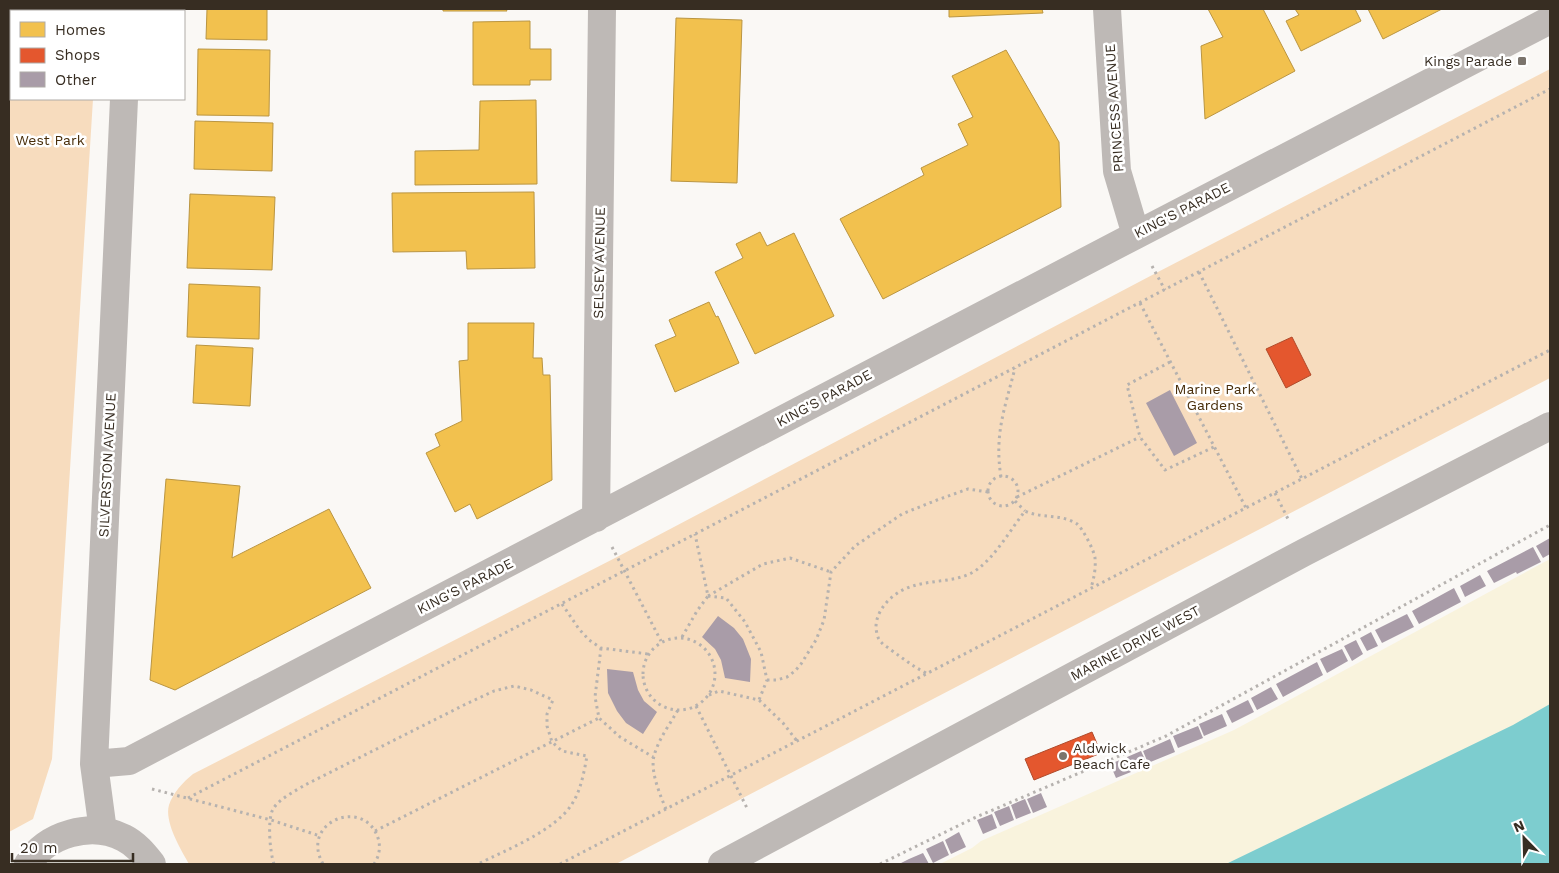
<svg xmlns="http://www.w3.org/2000/svg" width="1559" height="873" viewBox="0 0 1559 873" font-family="'Work Sans',sans-serif">
<rect width="100%" height="100%" fill="#faf8f5"/>
<!-- green -->
<path fill="#f7dcbe" d="M9 9H99V11H11V99H93L52 759 33 819 9 832Z
M1550 69V378L616 864H189C181 850 164 822 169 805 173 793 183 782 193 774L617 557 1156 273Z"/>
<!-- sand -->
<path fill="#f9f3dd" d="M1550 559V864H940L972 848 981 841 1234 730Z"/>
<!-- water -->
<path fill="#7dcdcf" d="M1550 704V864H1226L1513 725Z"/>
<!-- homes -->
<path fill="#f2c14e" stroke="#ba9541" d="M207 9H267V40L206 39Z
M443 9H506L507 11H443Z
M949 9H1042L1043 13 949 17Z
M1208 9H1263L1295 71 1205 119 1201 46 1223 37Z
M1295 9H1355L1361 21 1301 51 1286 21 1299 15Z
M1368 9H1442L1383 39Z
M676 18 742 20 737 183 671 181Z
M530 21V49H551V80H530V85H473V22Z
M198 49 270 50 269 116 197 115Z
M1006 50 1059 142 1061 207 883 299 840 219 924 175 921 168 968 145 958 124 973 117 952 76Z
M536 100 537 184 415 185V151L479 150 480 101Z
M195 121 273 123 272 171 194 169Z
M534 192 535 268 467 269 466 251 393 252 392 193Z
M190 194 275 197 272 270 187 268Z
M760 232 767 246 794 233 834 316 755 354 715 272 743 258 736 244Z
M189 284 260 287 259 339 187 337Z
M709 302 716 317 718 316 739 363 675 392 655 345 676 336 669 320Z
M468 323H534L533 358H542L543 375H550L552 480 477 519 470 504 455 512 426 453 440 446 435 434 462 421 459 361 468 360Z
M196 345 253 348 250 406 193 403Z
M166 479 240 486 232 558 329 509 371 588 175 690 150 680Z"/>
<!-- shops -->
<path fill="#e4572e" stroke="#b04a2a" d="M1292 337 1311 375 1286 388 1266 349Z
M1092 732 1101 753 1034 780 1025 759Z"/>
<!-- building -->
<path fill="#a99ca8" d="M1170 390 1197 443 1174 456 1146 403Z
M1550 538V554L1543 558 1536 546Z
M1533 547 1541 562 1517 574 1516 572 1494 583 1487 571Z
M1480 575 1486 586 1465 597 1460 586Z
M1454 588 1461 602 1419 624 1412 611Z
M1407 614 1414 627 1382 643 1375 630Z
M718 616 734 628 743 639 751 659 750 682 725 678 721 660 715 649 702 637Z
M1371 632 1378 646 1367 651 1360 638Z
M1356 640 1363 654 1352 661 1344 646Z
M1342 649 1348 661 1327 673 1320 659Z
M1317 662 1323 675 1283 697 1276 684Z
M607 669 633 672 638 690 644 701 657 712 643 734 626 723 617 711 608 693Z
M1271 687 1278 699 1257 710 1251 698Z
M1248 700 1254 712 1232 723 1226 711Z
M1222 714 1227 726 1204 736 1199 724Z
M1198 726 1203 738 1178 748 1173 736Z
M1170 739 1175 752 1148 763 1143 751Z
M1141 751 1147 764 1133 770 1127 757Z
M1125 758 1131 772 1116 778 1110 764Z
M1041 793 1047 807 1033 813 1027 799Z
M1025 799 1031 813 1016 819 1011 805Z
M1009 806 1014 820 1000 826 994 812Z
M992 814 997 828 983 834 977 820Z
M959 832 966 847 951 854 945 840Z
M943 841 949 855 933 863 926 849Z
M923 853 929 864H899L909 859Z"/>
<g fill="none" stroke-linecap="round" stroke-linejoin="round">
<!-- path -->
<path stroke="#b6b2af" stroke-width="3" stroke-dasharray="2.5 4" stroke-linecap="butt" d="M1152 266 1165 290
M1199 272 1302 479
M1140 303 1246 508
M1170 362 1127 385 1140 437 1165 470 1214 447
M988 491a15 15 0 1 1 30 0a15 15 0 1 1-30 0Z
M1001 477C994 434 1005 408 1015 368
M1275 493 1289 521
M1017 497 1140 437
M1015 501 1025 511
M612 547 661 641
M708 596 763 564 790 558 831 572
M708 596 726 598 745 622 761 652 767 680 759 700
M562 604 579 629 589 640 601 648 648 654
M682 637 697 611 708 596 695 534
M643 674a36 36 0 1 1 72 0a36 36 0 1 1-72 0Z
M601 648 595 697 599 718 620 737 653 757
M926 673C912 666 904 659 891 650 888 647 884 646 882 643 878 640 877 634 876 629 875 609 894 591 913 586 934 579 961 583 979 568 997 554 1011 529 1025 511 1037 517 1052 515 1066 519 1070 520 1074 522 1077 524 1083 529 1094 550 1095 558 1096 568 1094 578 1091 588
M767 680H777L787 677 795 671 801 664 816 640 824 620 831 572 855 546 902 514 937 500 968 489 988 492
M709 695 719 691 759 700 783 723 797 741
M696 706 748 810
M152 789 271 820 320 836
M188 798 1550 89
M666 809C660 795 650 771 654 756 658 740 670 724 678 710
M375 831 599 718
M274 864C270 853 267 820 273 809 279 799 295 791 305 785L464 705 494 691 514 686 531 690 553 700 547 714V726L552 742 562 751 587 756C584 772 581 790 572 804 555 831 506 850 478 864
M323 864C299 822 364 796 378 838 381 847 379 857 374 864
M560 864 1550 350
M880 864 974 818 1166 736 1550 525"/>
<!-- minor -->
<path stroke="#beb9b6" stroke-width="28" d="M1107 9 1117 171 1136 235
M128 11V9
M596 518 602 9
M94 764 129 761 1136 235 1550 20
M103 831 94 764 124 99
M28 864C47 834 91 821 124 838 136 844 144 854 152 864"/>
<!-- tertiary -->
<path stroke="#beb9b6" stroke-width="28" d="M722 864 1305 552 1550 426"/>
</g>
<!-- markers -->
<g fill="#7b746c" stroke="#fff" stroke-width="2">
<rect x="1517" y="56" width="10" height="10" rx="2.5"/>
<circle cx="1063" cy="756" r="5"/>
</g>
<g text-anchor="middle" dominant-baseline="central" stroke-width="5" stroke-linejoin="round" paint-order="stroke">
<!-- poi labels -->
<g font-size="14" fill="#372d22" stroke="#fff" text-anchor="end">
<text x="1512" y="61">Kings Parade</text>
<text x="1073" y="748" text-anchor="start">Aldwick<tspan x="1073" dy="16">Beach Cafe</tspan></text>
</g>
<!-- street labels -->
<g font-size="14" fill="#372d22" stroke="#fff">
<text transform="translate(1114 108) rotate(-94)">PRINCESS AVENUE</text>
<text transform="translate(1182 210) rotate(-27)">KING'S PARADE</text>
<text transform="translate(599 263) rotate(-89)">SELSEY AVENUE</text>
<text transform="translate(824 398) rotate(-28)">KING'S PARADE</text>
<text transform="translate(107 465) rotate(-87)">SILVERSTON AVENUE</text>
<text transform="translate(465 586) rotate(-27)">KING'S PARADE</text>
<text transform="translate(1135 643) rotate(-28)">MARINE DRIVE WEST</text>
</g>
<!-- park labels -->
<g font-size="14" fill="#482d09" stroke="#fff">
<text x="50" y="140">West Park</text>
<text x="1215" y="389">Marine Park<tspan x="1215" dy="16">Gardens</tspan></text>
</g>
</g>
<!-- border -->
<rect width="1559" height="873" fill="none" stroke="#372d22" stroke-width="20"/>
<!-- legend -->
<rect x="10" y="10" width="175" height="90" fill="#ffffff" stroke="#afaba7"/>
<rect x="20" y="22" width="25" height="15" fill="#f2c14e" stroke="#afaba7"/>
<text x="55" y="35" font-size="15" fill="#372d22">Homes</text>
<rect x="20" y="48" width="25" height="15" fill="#e4572e" stroke="#afaba7"/>
<text x="55" y="60" font-size="15" fill="#372d22">Shops</text>
<rect x="20" y="72" width="25" height="15" fill="#a99ca8" stroke="#afaba7"/>
<text x="55" y="85" font-size="15" fill="#372d22">Other</text>
<!-- north arrow -->
<g transform="translate(1524 838) rotate(337)" stroke="#ffffff" stroke-width="4" paint-order="stroke">
<path d="M0-4L9 19L0 12L-9 19Z" fill="#372d22"/>
<text y="-8" font-size="14" font-weight="bold" text-anchor="middle" fill="#372d22">N</text>
</g>
<!-- scale -->
<path d="M12 853v8h121v-8" fill="none" stroke="#372d22" stroke-width="2.5"/>
<text x="20" y="853" font-size="15" fill="#372d22" stroke="#ffffff" stroke-width="4" paint-order="stroke">20 m</text>
</svg>
